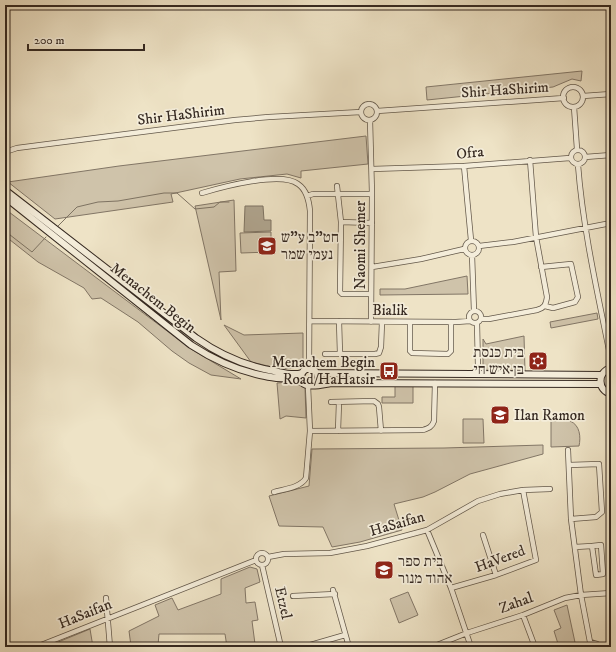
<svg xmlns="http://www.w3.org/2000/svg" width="616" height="652" viewBox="0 0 616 652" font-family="'IM FELL DW Pica','Frank Ruhl Libre',serif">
<rect width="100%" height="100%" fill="#eee3c6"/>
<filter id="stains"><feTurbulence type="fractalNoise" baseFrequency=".005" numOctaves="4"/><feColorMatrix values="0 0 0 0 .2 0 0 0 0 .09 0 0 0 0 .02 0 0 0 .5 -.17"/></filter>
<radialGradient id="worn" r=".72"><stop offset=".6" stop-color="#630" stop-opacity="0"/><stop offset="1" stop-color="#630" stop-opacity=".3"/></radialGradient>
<!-- green -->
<path fill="#cfc3aa" stroke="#827666" d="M582 71 581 81 572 79 553 87 427 100 426 87Z
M366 136 368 164 301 171V178L287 174 240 179 171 194 173 202 55 219 8 182 119 166Z
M234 200 236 271 219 272 221 320 195 206Z
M5 209 191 349 241 379 211 375 189 363 172 351 138 322 101 298 92 299 84 288 38 262 5 236Z
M271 232V252L241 253 240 233Z
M467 276 468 294 380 295V289H405Z
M597 313 598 319 551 328 550 322Z
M224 325 244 335 303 333V361L301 365C287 373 266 365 251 362Z
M524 336 525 371 483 370V339L486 344Z
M289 382 299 383 305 388 306 418 286 416 280 419 277 383Z
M395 386H413V403H382V397H395Z
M463 419H483L484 443H463Z
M551 421C556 421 565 419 570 421 580 425 581 437 579 446L551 447Z
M543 445V454L470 474 435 492 423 497 394 504 402 530 360 542 332 547 323 527 279 526 269 496 309 486 312 449 444 448Z
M250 567 257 569 260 582 245 588 246 603 255 602 258 620 252 621 255 644 227 647 225 634H159L158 645 131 646 129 631 159 616 155 605 172 598 178 610 221 594V579Z
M408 592 418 615 399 623 390 599Z
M567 605 576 647H559L554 631 561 628 554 610Z
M90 629 93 647H104H46Z"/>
<!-- water -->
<path fill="#afa48e" stroke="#7e7362" d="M245 206H263L264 220H271V231L244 232Z"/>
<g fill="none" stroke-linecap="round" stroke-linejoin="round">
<!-- stream -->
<path stroke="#7e7362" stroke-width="1" d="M57 227 77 207 98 202 118 201 164 193H177L195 209 214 207 220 202H229
M5 231 32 252 46 237"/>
<!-- street casing -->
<g stroke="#63584a" stroke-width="6">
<path id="street" d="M563 97a10 10 0 1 1 20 0a10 10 0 1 1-20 0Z
M583 96 611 94
M361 112a8 8 0 1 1 16 0a8 8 0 1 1-16 0Z
M574 107 577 149
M377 111 564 98
M370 120 372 194 371 322
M571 157a7 7 0 1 1 14 0a7 7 0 1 1-14 0Z
M5 152 17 148 235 120 269 117 361 112
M585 157 611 155
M578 165C583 230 598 295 611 360
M464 166 471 240
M372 169 464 166 570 158
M337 186 341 222 340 292 342 294H371
M202 193C222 187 281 171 298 184 307 190 309 201 310 211L309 368
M307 196 313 194H372
M341 222 372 223
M465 248a7 7 0 1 1 14 0a7 7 0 1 1-14 0Z
M479 246 513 242 611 223
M472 255 474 311
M611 256V260
M372 267 421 259 464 249
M541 267 571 264 578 297 575 302 553 308 545 306
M469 317a6 6 0 1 1 12 0a6 6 0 1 1-12 0Z
M481 319H489L537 310C544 308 546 305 547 297L536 237 530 160
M310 321 456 322 470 321
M339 321 340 354
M410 322V351L412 353 448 354 451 351V322
M325 354H375L379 353 381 347 382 322
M474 373 478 367 477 323
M331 402 374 401 378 404 379 407 381 431
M310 431 423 430C429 428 432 427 434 421L435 383
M338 431 339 402
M568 450 571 519 581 595 590 642 597 644V647
M569 465 599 464 602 512 596 517 571 519
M274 492C284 489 300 488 306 478L310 431 308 386
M427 530 451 588 471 647
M483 535 496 575
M601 545 603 574 596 575 592 546Z
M575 547 592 546
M256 559a6 6 0 1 1 12 0a6 6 0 1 1-12 0Z
M268 557 284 554 330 553 367 546 427 530 478 501 500 494 523 490 550 489
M262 565 281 647
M451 588 496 575 536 560 523 490
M333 590 349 647
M293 596 335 594
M106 598 110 647
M523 615 535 647
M307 646 345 635
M36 647 256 560
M432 647 467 633 523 615 565 598 581 595 611 593"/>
</g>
<!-- secondary casing -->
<g stroke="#352921" stroke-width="8">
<path id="secondary" d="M5 190 196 338C220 355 245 366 274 371 284 373 293 376 302 373
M5 197 191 345C214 360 237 371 265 376 278 379 291 378 302 382
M611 368C597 372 597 390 611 394
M317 373 601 375
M314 385 318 380 317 373 313 369H306C303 371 301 373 301 377 300 391 324 384 332 383L600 384"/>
</g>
<!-- street -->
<use href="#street" stroke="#f4edda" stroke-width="4.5"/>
<!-- secondary -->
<use href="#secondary" stroke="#f4edda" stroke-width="6"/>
</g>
<!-- icons -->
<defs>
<g id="school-square" transform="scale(1)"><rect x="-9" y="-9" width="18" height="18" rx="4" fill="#8f2418" stroke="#f4edda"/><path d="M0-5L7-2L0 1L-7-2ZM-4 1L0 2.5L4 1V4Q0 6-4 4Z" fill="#fff"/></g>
<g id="synagogue-square" transform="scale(1)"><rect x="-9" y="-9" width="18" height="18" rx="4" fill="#8f2418" stroke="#f4edda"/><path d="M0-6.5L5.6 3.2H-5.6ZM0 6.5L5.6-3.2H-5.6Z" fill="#fff"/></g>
<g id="bus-square" transform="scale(1)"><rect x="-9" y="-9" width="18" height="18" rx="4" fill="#8f2418" stroke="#f4edda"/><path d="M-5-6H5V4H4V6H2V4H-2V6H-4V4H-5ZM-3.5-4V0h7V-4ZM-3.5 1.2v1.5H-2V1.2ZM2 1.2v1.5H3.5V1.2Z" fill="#fff"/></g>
</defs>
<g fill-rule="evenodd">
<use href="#school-square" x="267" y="246"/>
<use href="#synagogue-square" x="538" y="361"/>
<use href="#bus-square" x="389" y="371"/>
<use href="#school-square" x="500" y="415"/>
<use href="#school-square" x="384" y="570"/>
</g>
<g text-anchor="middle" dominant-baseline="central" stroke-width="3.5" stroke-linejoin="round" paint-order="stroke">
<!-- street labels -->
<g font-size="15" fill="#352921" stroke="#f4edda">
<text transform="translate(505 90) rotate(-4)">Shir HaShirim</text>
<text transform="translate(181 115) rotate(-7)">Shir HaShirim</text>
<text transform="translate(470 153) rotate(-5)">Ofra</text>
<text transform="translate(360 245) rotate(-90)">Naomi Shemer</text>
<text transform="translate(153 298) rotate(38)">Menachem Begin</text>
<text x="390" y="310">Bialik</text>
<text transform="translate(397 524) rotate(-16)">HaSaifan</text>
<text transform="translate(500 559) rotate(-20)">HaVered</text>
<text transform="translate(283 603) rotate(77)">Etzel</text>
<text transform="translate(516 603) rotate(-20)">Zahal</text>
<text transform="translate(85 614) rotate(-22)">HaSaifan</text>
</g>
<!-- poi labels -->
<g font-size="15" fill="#352921" stroke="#f4edda" text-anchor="start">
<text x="281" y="237">חט"ב ע"ש<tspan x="281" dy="17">נעמי שמר</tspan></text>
<text x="524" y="352" text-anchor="end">בית כנסת<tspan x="524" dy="17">בן איש חי</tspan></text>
<text x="375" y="362" text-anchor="end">Menachem Begin<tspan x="375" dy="17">Road/HaHatsir</tspan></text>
<text x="514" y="415">Ilan Ramon</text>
<text x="398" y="561">בית ספר<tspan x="398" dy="17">אהוד מנור</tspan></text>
</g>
</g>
<!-- margin -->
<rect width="616" height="652" fill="none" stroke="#eee3c6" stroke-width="20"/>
<rect x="6" y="6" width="604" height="640" fill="none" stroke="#352921" stroke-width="2"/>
<rect x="10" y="10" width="596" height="632" fill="none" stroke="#352921"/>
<!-- scale -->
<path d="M28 44v6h116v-6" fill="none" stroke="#352921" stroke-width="2"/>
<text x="34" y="44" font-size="12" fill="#352921" stroke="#f4edda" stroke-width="3" paint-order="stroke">200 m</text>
<rect width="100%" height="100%" filter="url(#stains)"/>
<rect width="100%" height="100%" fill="url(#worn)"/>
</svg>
